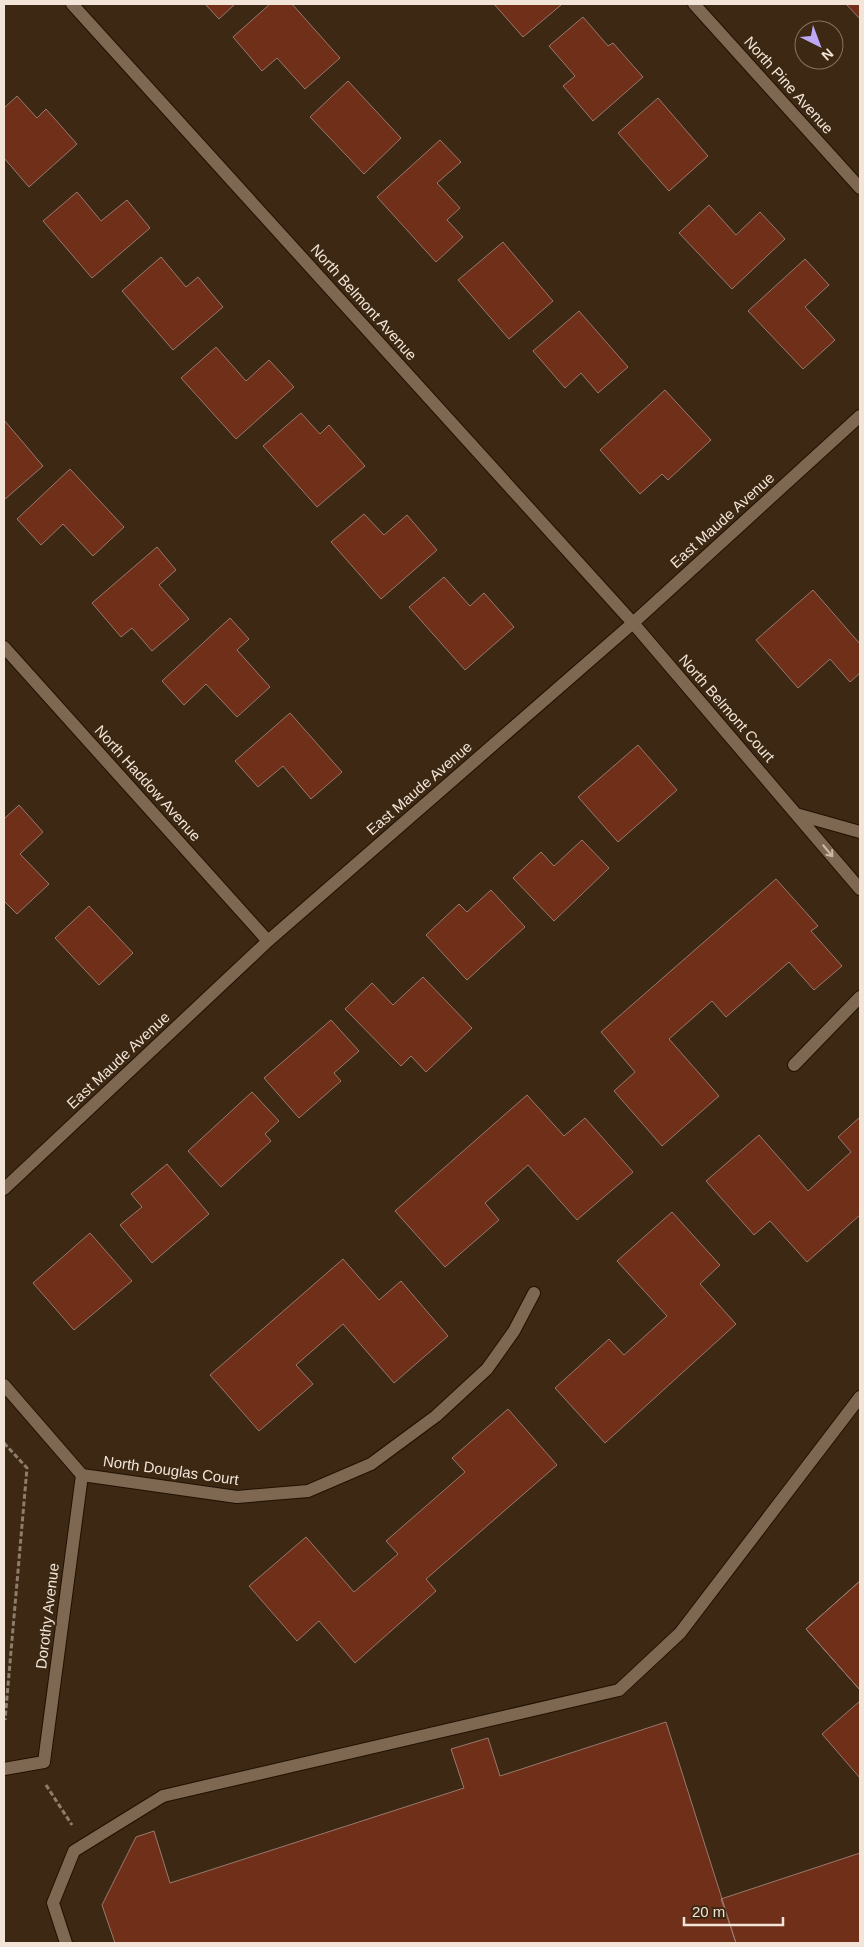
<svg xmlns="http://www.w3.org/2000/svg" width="864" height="1947" viewBox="0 0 864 1947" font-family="Arial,sans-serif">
<rect width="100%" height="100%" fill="#3c2813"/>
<!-- building -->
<path fill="#6f2f19" stroke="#99796e" d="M205 4H235L219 19Z
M270 4H292L340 58 305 89 277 58 262 71 233 37Z
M494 4H560L561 5 523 37Z
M846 4H860V19Z
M583 17 608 46 613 43 643 77 593 121 563 86 575 76 549 46Z
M348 81 401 138 364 174 310 117Z
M17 96 37 118 46 109 77 144 29 187 4 158V108Z
M658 98 708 156 669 191 618 133Z
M440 140 461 162 437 183 460 208 447 220 463 237 436 262 377 197Z
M77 192 101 221 127 200 150 228 92 278 43 221Z
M709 205 736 235 760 212 785 239 732 289 679 233Z
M503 242 553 301 509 339 458 280Z
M161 257 186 287 198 277 223 307 173 350 122 291Z
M805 259 829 285 805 307 835 340 803 369 748 311Z
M579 311 628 367 598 393 581 373 565 388 533 351Z
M216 347 246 381 269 360 294 387 236 439 181 378Z
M665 390 711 440 668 480 662 474 640 494 600 450Z
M301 413 320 434 329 425 365 466 317 507 263 446Z
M4 420 43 466 4 500Z
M70 469 124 527 93 556 63 524 41 545 17 519Z
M364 514 384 535 407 515 437 550 381 599 331 542Z
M157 547 176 570 159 585 189 619 152 651 132 628 121 637 92 603Z
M444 577 470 606 484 593 514 627 465 670 409 607Z
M813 590 860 644V673L850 682 830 659 798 688 756 640Z
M230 618 249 639 237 650 270 687 237 717 206 684 184 705 162 681Z
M290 713 342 772 311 799 283 766 258 787 235 761Z
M638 745 677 790 618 842 578 797Z
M19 805 43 832 20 854 49 884 17 914 4 901V819Z
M582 840 609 868 554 921 513 878 541 852 554 866Z
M776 879 818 926 811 931 842 966 814 990 789 962 726 1017 712 1001 669 1039 719 1096 662 1146 614 1091 635 1072 601 1032Z
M491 890 525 927 467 980 426 935 459 904 467 912Z
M89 906 133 953 99 985 55 938Z
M423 977 472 1028 426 1072 411 1056 401 1066 345 1009 372 983 393 1005Z
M331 1020 359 1051 334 1073 341 1081 299 1118 264 1078Z
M252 1092 279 1121 265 1134 271 1141 221 1187 188 1151Z
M527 1095 564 1136 585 1118 633 1172 577 1220 528 1165 485 1203 499 1220 445 1267 395 1211Z
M860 1117V1215L807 1262 770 1221 754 1235 706 1181 759 1135 808 1191 851 1152 838 1137Z
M167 1164 209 1214 152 1263 120 1225 142 1207 131 1194Z
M672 1212 720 1265 700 1284 736 1324 605 1443 555 1388 609 1339 624 1355 667 1316 617 1261Z
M90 1233 132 1281 74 1330 33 1283Z
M343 1259 379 1300 401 1281 448 1336 394 1383 343 1324 296 1365 313 1384 259 1431 210 1375Z
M508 1409 557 1465 426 1579 436 1591 355 1663 319 1621 297 1641 249 1586 306 1537 354 1592 398 1554 386 1541 465 1472 452 1458Z
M860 1581V1690L806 1629Z
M860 1581V1690L806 1629Z
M860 1701V1778L822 1734Z
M666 1722 736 1943H115L102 1905 136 1837 154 1831 170 1883 464 1788 451 1749 488 1738 500 1776Z
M860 1853V1943H736L721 1899Z"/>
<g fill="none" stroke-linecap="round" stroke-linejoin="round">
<!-- lane casing -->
<g stroke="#210" stroke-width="14">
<path id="lane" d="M163 1796 619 1690 680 1633 860 1397"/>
</g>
<!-- street casing -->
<g stroke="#210" stroke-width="14">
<path id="street" d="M72 4 633 623 860 889
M694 4 860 188
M4 647 268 941
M796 814 860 832
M794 1065 860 997
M4 1189 268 941 633 623 860 416
M4 1385 82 1475
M82 1475 237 1497 308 1491 371 1464 436 1416 487 1369 514 1331 534 1293
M4 1769 44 1762 82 1475
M66 1943 53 1903 74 1851 163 1796"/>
</g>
<!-- path -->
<path stroke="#8e7d6c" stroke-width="3" stroke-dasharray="5 2.5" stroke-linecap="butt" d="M4 1443 27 1468 5 1720
M46 1785 72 1825"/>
<!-- lane -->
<use href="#lane" stroke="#7f6852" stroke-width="12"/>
<!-- street -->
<use href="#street" stroke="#7f6852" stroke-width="12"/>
</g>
<!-- one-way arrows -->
<defs><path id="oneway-shaft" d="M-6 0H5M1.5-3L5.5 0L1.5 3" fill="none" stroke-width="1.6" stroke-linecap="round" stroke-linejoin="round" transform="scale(1.25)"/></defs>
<use stroke="#cab9a9" href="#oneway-shaft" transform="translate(828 851) rotate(50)"/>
<g text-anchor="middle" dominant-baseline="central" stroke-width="4.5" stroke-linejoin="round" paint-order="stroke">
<!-- street labels -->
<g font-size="15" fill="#f2e5d8" stroke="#3c2813">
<text transform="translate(789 85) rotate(48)">North Pine Avenue</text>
<text transform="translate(364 302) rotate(48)">North Belmont Avenue</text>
<text transform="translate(722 520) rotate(-42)">East Maude Avenue</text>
<text transform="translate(727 708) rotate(49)">North Belmont Court</text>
<text transform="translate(148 783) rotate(48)">North Haddow Avenue</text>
<text transform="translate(419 788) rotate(-41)">East Maude Avenue</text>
<text transform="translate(118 1060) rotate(-43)">East Maude Avenue</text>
<text transform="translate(171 1470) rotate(8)">North Douglas Court</text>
<text transform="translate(47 1616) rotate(-83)">Dorothy Avenue</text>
</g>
</g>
<!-- border -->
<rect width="864" height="1947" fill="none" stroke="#f2e5d8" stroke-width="10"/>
<!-- north arrow -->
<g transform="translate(819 45) rotate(138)"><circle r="24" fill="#3c2813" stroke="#857462"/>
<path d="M0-4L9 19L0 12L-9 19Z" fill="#bda9f5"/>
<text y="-8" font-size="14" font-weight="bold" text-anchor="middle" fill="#f2e5d8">N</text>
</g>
<!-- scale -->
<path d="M684 1917v8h99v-8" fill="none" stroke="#f2e5d8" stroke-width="2.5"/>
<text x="692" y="1917" font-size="15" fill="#f2e5d8" stroke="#3c2813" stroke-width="4" paint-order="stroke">20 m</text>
</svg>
